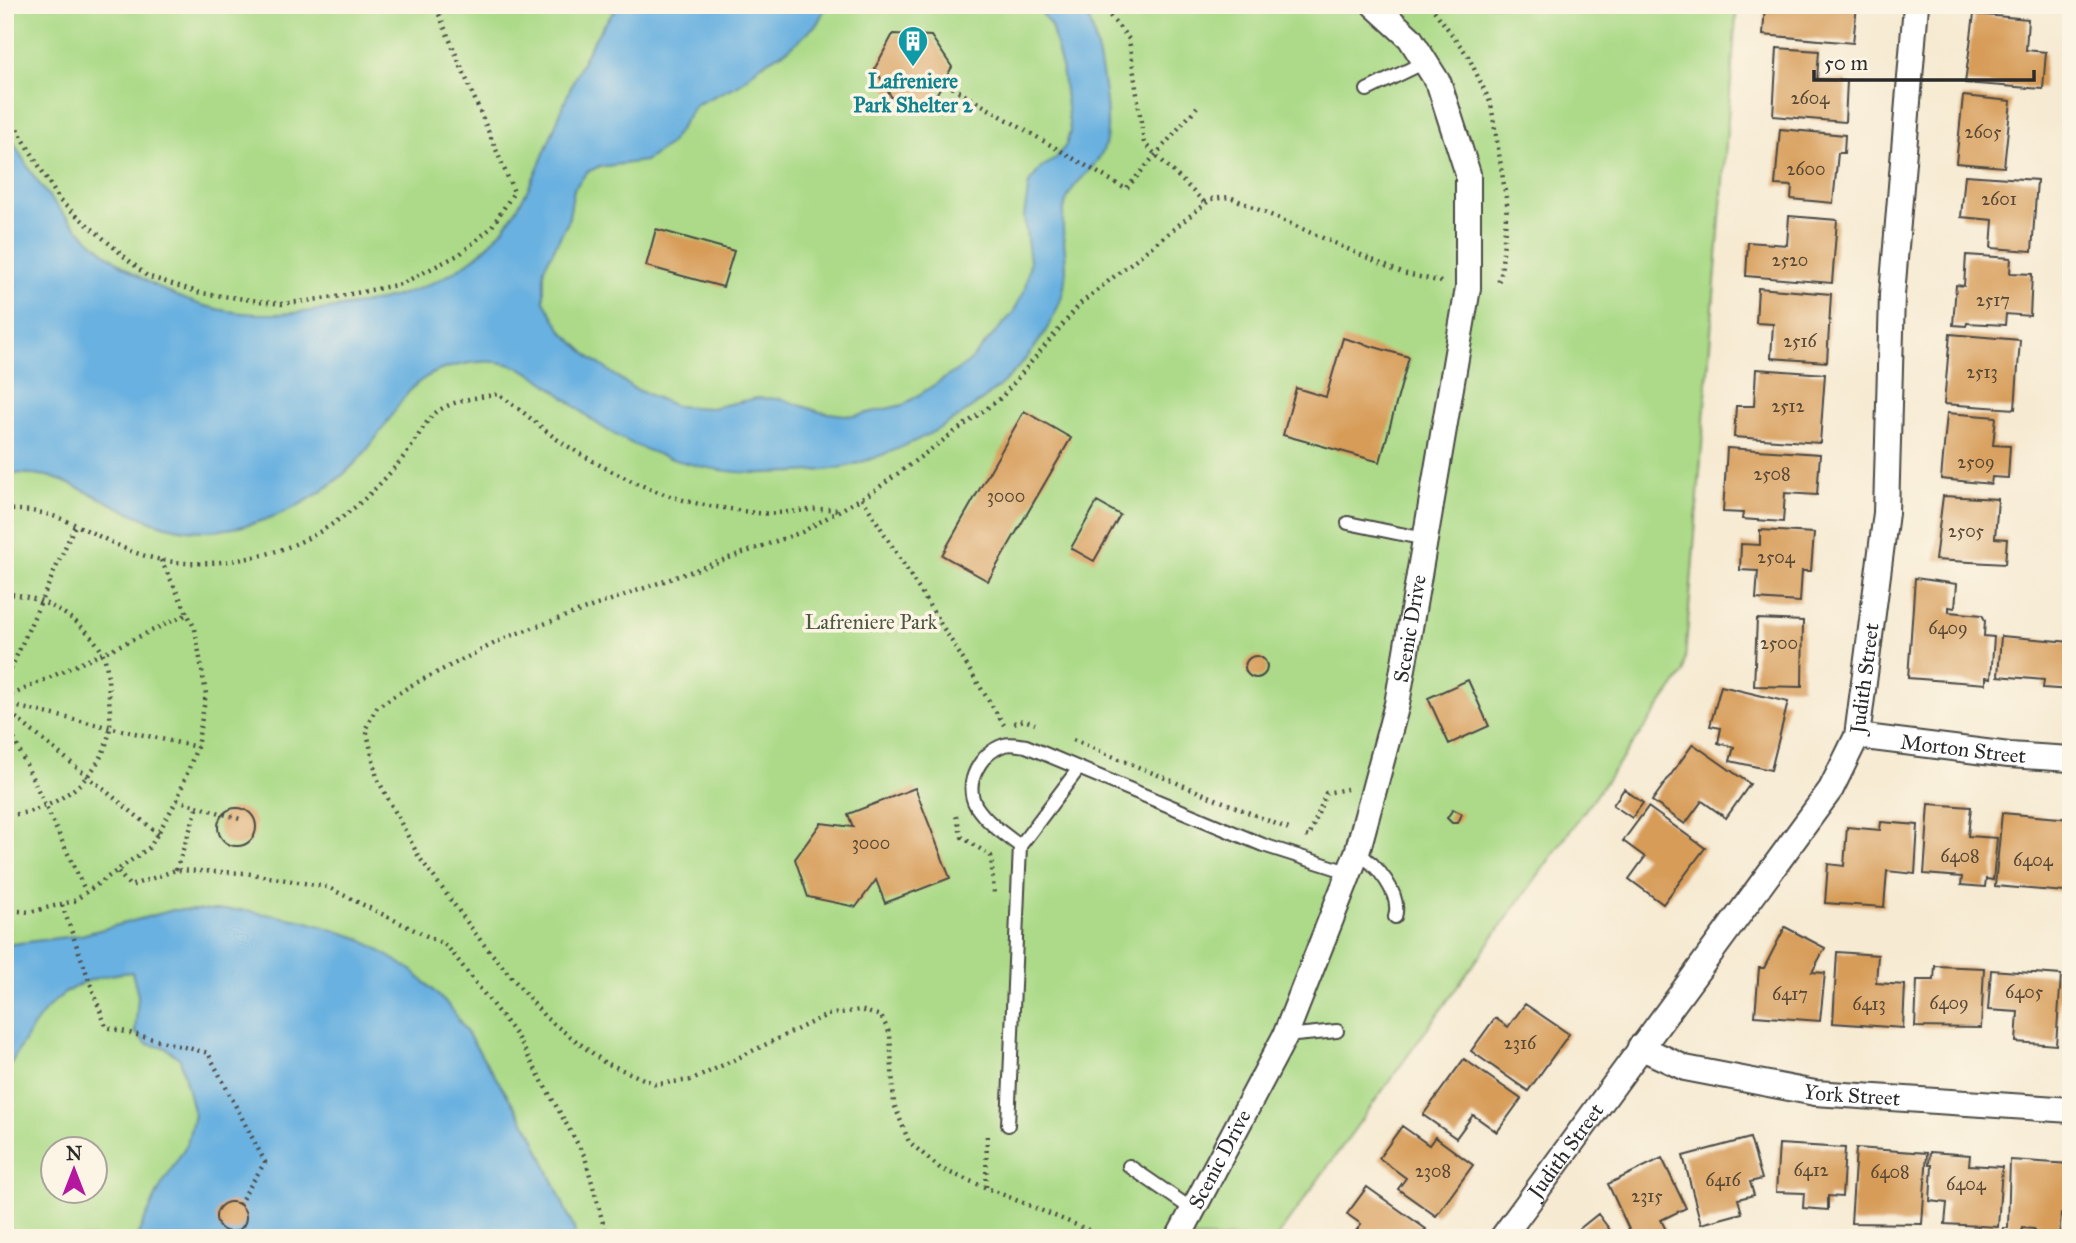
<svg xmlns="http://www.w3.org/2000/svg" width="2076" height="1243" viewBox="0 0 2076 1243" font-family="'IM FELL Great Primer',serif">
<rect width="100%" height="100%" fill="#fcf5e5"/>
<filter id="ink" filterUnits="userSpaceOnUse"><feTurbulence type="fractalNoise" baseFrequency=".0143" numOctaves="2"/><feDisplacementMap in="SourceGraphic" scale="14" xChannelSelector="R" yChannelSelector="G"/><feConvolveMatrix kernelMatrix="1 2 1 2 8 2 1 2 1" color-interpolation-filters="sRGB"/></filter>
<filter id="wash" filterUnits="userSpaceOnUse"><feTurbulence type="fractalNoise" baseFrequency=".00686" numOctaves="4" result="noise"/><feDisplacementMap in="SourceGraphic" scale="28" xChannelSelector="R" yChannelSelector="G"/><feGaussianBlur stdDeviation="1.57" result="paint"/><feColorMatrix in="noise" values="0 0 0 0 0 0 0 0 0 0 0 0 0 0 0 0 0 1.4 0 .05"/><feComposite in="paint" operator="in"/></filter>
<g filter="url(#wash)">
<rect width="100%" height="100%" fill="#f6ead2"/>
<!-- green -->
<path fill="#acda88" stroke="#6c825a" stroke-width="2" fill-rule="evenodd" d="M5 5H1737L1684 673 1276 1238H5ZM52 1148H94V1190H52Z"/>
<!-- water -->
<path fill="#69b1e0" stroke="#4a6e86" stroke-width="2" d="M620 5H827L817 24 789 49 760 65 740 84 695 105 670 144 645 161 598 167 587 172 574 189 568 222 544 268V301L563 332 591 358 633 388 676 406 711 408 757 398 782 399 820 412 854 416 903 405 968 363 1013 313 1025 289 1030 262 1024 217 1029 183 1041 168 1055 159 1066 145 1070 131 1062 68 1051 26 1036 5H1083C1097 31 1114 121 1104 148 1096 171 1071 181 1065 205 1057 235 1075 265 1059 304 1026 386 934 441 852 465 827 472 794 472 768 473 713 475 645 456 599 425 561 399 531 357 480 362 404 369 407 402 365 452 327 498 263 530 203 531 147 531 103 494 51 477 37 473 20 474 5 473V122C37 205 128 290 217 309 261 319 311 312 354 305 411 296 465 276 502 230 554 164 564 64 620 5Z
M173 910H243L305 921 359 938 413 971 451 1008 533 1135 575 1231 574 1238H136L161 1186 187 1144 194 1114 180 1059 166 1048 147 1044 135 1032 138 996 132 972C57 978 39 1014 5 1074V945L81 935Z"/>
<g id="blocks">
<!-- building -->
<path fill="#d79c59" d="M1765 5H1857L1853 43 1763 35Z
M1974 14 2028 19 2026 50 2046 52 2043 89 1965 83Z
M893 34 931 36 952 67 932 102 893 100 875 68Z
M1777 48 1819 51 1817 79 1847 81 1845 122 1773 116Z
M1963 96 2011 101 2004 167 1956 163Z
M1780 129 1845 135 1844 153H1838L1833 203 1791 199 1792 186 1775 185Z
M1965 175 2037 180 2032 251 1991 248 1993 220 1961 217Z
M1789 216 1837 220 1832 283 1746 276 1748 242 1787 245Z
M656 229 734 251 723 287 646 266Z
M1966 255 2011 258 2010 273 2032 274 2030 316 2006 314 2005 325 1967 323 1966 326 1953 325 1956 285 1964 286Z
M1758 288 1831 294 1827 362 1771 358 1773 324 1756 323Z
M1950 334 2020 340 2015 409 1944 404Z
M1343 338 1409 357 1380 462 1283 435 1296 388 1326 397Z
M1756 369 1825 374 1820 443 1734 437 1736 406H1754Z
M1024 411 1071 438 988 581 942 555Z
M1947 413 1996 417 1993 445 2010 446 2008 478 1992 477 1991 484 1941 479Z
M1727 448 1820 454 1817 495 1785 493 1783 522 1742 519 1743 513 1723 512Z
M1943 496 1998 499 1995 538 2007 539 2005 564 1935 560Z
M1097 502 1120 515 1094 561 1071 548Z
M1760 530 1814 533 1811 571H1802L1800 602 1756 599 1758 571 1740 570 1741 544 1760 545Z
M1915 578 1957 584 1955 608 1949 607V612L1982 615 1985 620 1984 636 1994 637 1991 678 1986 677V684L1908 678Z
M1757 619 1803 621 1802 687 1754 686Z
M2001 636 2071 642V690L2043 688 2044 680 1998 676Z
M1245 667a11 11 0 1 1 22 0a11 11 0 1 1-22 0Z
M1468 680 1489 726 1449 744 1428 698Z
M1721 686 1788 702 1771 770 1730 761 1734 747 1718 743 1721 728 1710 726Z
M1693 744 1750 784 1726 818 1702 801 1685 824 1652 801Z
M915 788 950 878 885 903 876 880 856 907 808 897 795 859 821 823 853 827 848 814Z
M1624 789 1643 803 1632 818 1613 805Z
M1929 804 1971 807 1968 836 1997 838 1993 880 1986 879 1985 887 1961 885 1962 877 1924 874Z
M1648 807 1705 848 1663 904 1629 879 1645 857 1623 841Z
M218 827a19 19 0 1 1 38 0a19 19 0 1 1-38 0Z
M1453 809 1462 814 1458 823H1452L1447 818Z
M2002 813 2071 819 2065 892 1995 886Z
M1881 822 1918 825 1915 874 1887 871 1884 907 1825 903 1828 864 1844 866 1847 827 1880 830Z
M1785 927 1825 948 1812 972 1825 973 1820 1021 1755 1016 1759 968H1764Z
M1837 952 1878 955 1876 983 1905 985 1903 1028 1833 1023Z
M1935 966 1984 968 1981 1028 1915 1027 1917 980H1934Z
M1991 970 2061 975 2056 1045 2016 1042 2018 1012 1988 1010Z
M1525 1004 1569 1034 1528 1091 1471 1051 1495 1018 1508 1027Z
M1464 1059 1521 1099 1497 1132 1473 1115 1456 1138 1423 1115Z
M1402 1126 1429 1145 1435 1137 1473 1165 1436 1216 1398 1189 1406 1178 1379 1158Z
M1750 1138 1762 1179 1750 1182 1754 1195 1738 1199 1742 1213 1701 1224 1683 1156Z
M1779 1144 1845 1148 1842 1197 1828 1196V1210L1803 1208 1804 1193 1776 1192Z
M1856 1148 1927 1153 1922 1224 1851 1223Z
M1930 1152 1970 1155 1969 1165 2002 1167 1998 1227 1945 1224 1947 1203 1930 1201 1932 1165H1929Z
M1662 1158 1686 1208 1661 1220 1667 1232 1654 1238H1633L1608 1184Z
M2010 1160 2071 1164V1215L2061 1214 2059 1236 2034 1234V1229L2022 1228V1238H2002L2003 1228H2008Z
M1367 1187 1426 1229 1420 1238H1351L1361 1224 1347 1214Z
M216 1217a15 15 0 1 1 30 0a15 15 0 1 1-30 0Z
M1598 1214 1616 1238H1568Z"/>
</g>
</g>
<g filter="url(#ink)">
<use href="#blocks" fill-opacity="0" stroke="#494844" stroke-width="2"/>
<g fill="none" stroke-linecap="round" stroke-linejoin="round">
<!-- lane casing -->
<g stroke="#494844" stroke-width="16">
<path id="lane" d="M1367 90 1425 62
M1348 523 1425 539
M1020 846 1079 768
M1357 853C1376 863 1402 894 1395 917
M1285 1036 1337 1031
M1008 1125 1020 846C1004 834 987 823 976 806 963 782 981 753 1004 745 1010 743 1019 745 1026 746L1263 845 1351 873
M1129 1166 1193 1210"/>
</g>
<!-- street casing -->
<g stroke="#494844" stroke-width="28">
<g id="street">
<path id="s1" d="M1857 736 2009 755 2071 759"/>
<path id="s2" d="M1640 1047 1685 1068 1815 1093 2071 1110"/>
<path id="s3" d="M1178 1238 1285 1036 1357 853 1397 704 1468 288V174L1439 84 1410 38 1374 5"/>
<path id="s4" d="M1502 1238 1831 789 1857 736 1886 513 1892 295 1916 5"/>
</g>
</g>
<!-- path -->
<path stroke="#494844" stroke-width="4.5" stroke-dasharray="2 5" stroke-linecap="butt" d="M1101 5 1129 39 1144 143 1206 204
M1430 5 1468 56 1491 104 1507 204 1501 275 1497 284
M946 84 1126 189 1197 107
M5 89 13 122 60 201 147 276 201 293 281 304 336 297 401 284 460 254 491 228 514 192 435 5
M862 498 1004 725
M5 510C51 508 75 525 115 544 162 567 204 567 254 557 319 543 365 505 405 455 415 443 422 427 432 416 448 400 477 398 497 394 521 408 539 427 561 442 610 473 665 501 723 508 740 510 759 515 776 513 798 512 818 507 840 510
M5 594C22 594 36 599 51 606 71 616 91 632 102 652 108 663 108 682 109 694 109 704 111 716 110 726 105 777 53 814 5 815
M5 682 76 523
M5 698 188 614
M5 704 197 747
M5 709 160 835
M5 720 85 890
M1014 723 1024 720 1035 724
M1073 740 1291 830
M177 800 240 819
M956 816 962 837 991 856 994 893
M1306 836 1309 837 1326 793 1347 789
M176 870 198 806
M118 872 130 886 176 870 245 873 327 887 447 946 516 1035 585 1157 607 1238
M62 905 106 1027 208 1053 265 1162 239 1204
M5 910 30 912 74 901 150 847 177 800 197 747 206 694 195 629 161 560
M986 1187 987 1132
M236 1233 238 1238
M1108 1238 941 1169 909 1142 894 1104 890 1034 881 1016 860 1010 827 1015 692 1080 655 1084 604 1062 546 1018 481 941 419 857 377 778 366 728 377 707 410 686 507 637 802 532 874 491 1001 398 1080 304 1211 199 1230 197 1402 273 1442 282"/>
<!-- lane -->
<use href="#lane" stroke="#fff" stroke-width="12"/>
<!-- street -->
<use href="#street" stroke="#fff" stroke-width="24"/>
</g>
</g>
<!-- icons -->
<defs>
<g id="building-pin" transform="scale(1.575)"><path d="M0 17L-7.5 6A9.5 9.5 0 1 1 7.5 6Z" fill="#0f9aa8" stroke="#fcf5e5"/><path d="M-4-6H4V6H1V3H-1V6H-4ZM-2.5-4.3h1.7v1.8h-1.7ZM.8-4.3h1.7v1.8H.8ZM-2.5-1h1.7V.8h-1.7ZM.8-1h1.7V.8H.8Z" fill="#fff"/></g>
</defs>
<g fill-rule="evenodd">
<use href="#building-pin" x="913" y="41"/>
</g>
<g text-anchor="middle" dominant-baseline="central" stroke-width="7" stroke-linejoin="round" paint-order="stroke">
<!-- number labels -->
<g font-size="18" fill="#564736">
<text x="1810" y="98">2604</text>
<text x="1983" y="132">2605</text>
<text x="1806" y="169">2600</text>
<text x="1999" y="199">2601</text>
<text x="1790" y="260">2520</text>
<text x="1993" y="300">2517</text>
<text x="1800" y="341">2516</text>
<text x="1982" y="372">2513</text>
<text x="1788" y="406">2512</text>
<text x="1976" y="462">2509</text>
<text x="1772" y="474">2508</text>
<text x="1006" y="496">3000</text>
<text x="1966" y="531">2505</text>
<text x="1776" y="557">2504</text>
<text x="1948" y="628">6409</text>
<text x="1779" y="643">2500</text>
<text x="871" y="843">3000</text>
<text x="1960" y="856">6408</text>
<text x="2033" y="860">6404</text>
<text x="2024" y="992">6405</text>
<text x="1790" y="994">6417</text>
<text x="1949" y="1003">6409</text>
<text x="1869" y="1004">6413</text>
<text x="1520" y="1043">2316</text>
<text x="1811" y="1170">6412</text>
<text x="1433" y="1171">2308</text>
<text x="1890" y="1172">6408</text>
<text x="1723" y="1180">6416</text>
<text x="1966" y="1184">6404</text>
<text x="1647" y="1196">2315</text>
</g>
<!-- culture labels -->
<g font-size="21" font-weight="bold" fill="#0d838f" stroke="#fcf5e5">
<text x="913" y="81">Lafreniere<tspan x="913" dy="24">Park Shelter 2</tspan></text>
</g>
<!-- park labels -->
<g font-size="21" fill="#4b5742" stroke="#fcf5e5">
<text x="871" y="622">Lafreniere Park</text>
</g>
<!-- street labels -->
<g font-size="21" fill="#2b2b2b" stroke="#fcf5e5">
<text stroke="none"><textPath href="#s3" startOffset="656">Scenic Drive</textPath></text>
<text stroke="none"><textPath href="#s4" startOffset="674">Judith Street</textPath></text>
<text stroke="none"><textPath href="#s1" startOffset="107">Morton Street</textPath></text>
<text stroke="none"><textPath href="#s2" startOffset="219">York Street</textPath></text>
<text stroke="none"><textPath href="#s4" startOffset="108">Judith Street</textPath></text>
<text stroke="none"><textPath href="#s3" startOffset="89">Scenic Drive</textPath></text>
</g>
</g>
<!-- margin -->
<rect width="2076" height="1243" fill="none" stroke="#fcf5e5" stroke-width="28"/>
<!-- north arrow -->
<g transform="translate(74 1170)"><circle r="33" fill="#fcf5e5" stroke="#a8a49b" stroke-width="2"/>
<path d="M0-5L12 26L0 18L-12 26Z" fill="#b5179e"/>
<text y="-10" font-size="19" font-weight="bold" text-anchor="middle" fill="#2b2b2b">N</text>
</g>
<!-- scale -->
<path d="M1814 70v10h220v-10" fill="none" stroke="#2b2b2b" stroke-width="3.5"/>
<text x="1824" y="70" font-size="21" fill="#2b2b2b" stroke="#fcf5e5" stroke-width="5" paint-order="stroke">50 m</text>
</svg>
